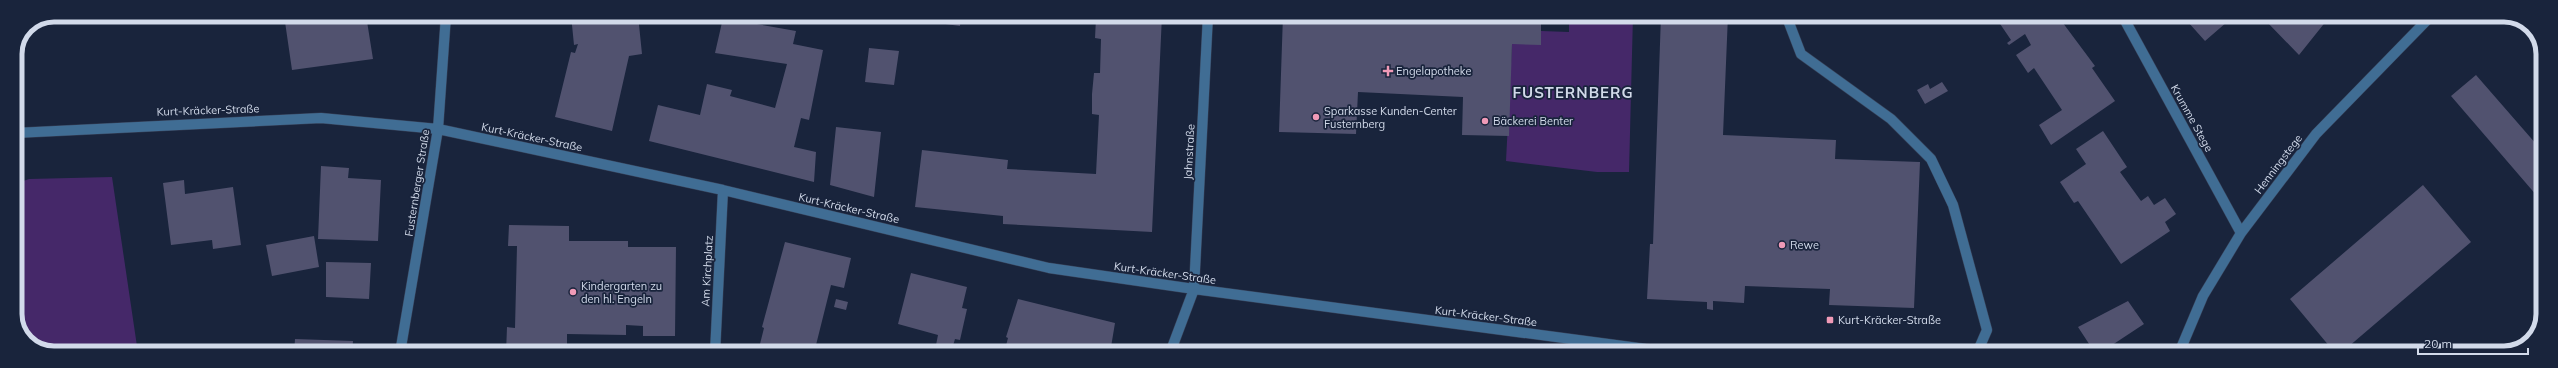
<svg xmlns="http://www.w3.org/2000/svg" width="2558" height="368" viewBox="0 0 2558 368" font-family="Mulish,sans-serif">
<rect width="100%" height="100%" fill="#19243c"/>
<!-- green -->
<path fill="#452869" d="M1569 15H1633L1629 172H1597L1506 161 1512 44 1541 31 1569 32Z
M112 177 138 353H49L27 342 15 319V184L29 179Z"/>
<!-- building -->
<path fill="#51526f" d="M284 15H366L373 59 292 70Z
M571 15H638L642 54 629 56 612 131 555 117 571 52 575 53 578 44 574 45Z
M879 15H961L960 26Z
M1103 15H1162L1152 232 1003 224V216L915 207 922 150 1008 160 1007 169 1096 174 1099 115 1092 114V94L1094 73H1100L1101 39 1095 38 1096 18H1103Z
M1283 15H1541V45L1512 44 1509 136 1462 135 1463 97 1358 92 1356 134 1279 132Z
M1661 15H1728L1723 135 1836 140 1835 159 1920 162 1914 308 1829 305 1830 289 1745 286 1744 303 1713 301V310L1707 309V302L1647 299 1650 244H1653Z
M1994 15H2057L2095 66 2092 68 2115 101 2051 145 2039 125 2062 110 2034 68 2028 73 2016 55 2031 45 2025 34 2009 45 2007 43 2011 40Z
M2196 15H2221L2227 22 2205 41 2188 22Z
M2272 15H2331L2299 55 2266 21Z
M51 16 52 24 29 26Z
M723 18 796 31 793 44 823 50 809 120 801 118 794 147 816 152 814 182 649 141 658 105 700 115 707 84 732 90 730 96 775 108 787 64 715 53Z
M28 26 30 36 25 42 20 43Z
M869 48 899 51 894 85 865 82Z
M2476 75 2543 152V203L2451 96Z
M1942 82 1948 91 1925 104 1917 90 1928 84 1930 89Z
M836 127 881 132 874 197 830 185Z
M2103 131 2127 167 2120 172 2141 201 2148 196 2154 205 2165 198 2176 214 2165 222 2170 231 2121 264 2078 201 2074 203 2060 182 2086 164 2076 149Z
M321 166 349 168 348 178 381 180 378 241 318 239Z
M184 180 185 194 233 187 241 245 213 249 212 240 171 245 163 183Z
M2423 185 2471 242 2341 353H2335L2290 299Z
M509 225 569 226V241H628V247H676L675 336H643V326L626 325V335L567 334V353H506L507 327 515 328 517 246H508Z
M314 236 319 267 272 276 266 245Z
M785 242 851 258 844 288 831 285 814 353H775L759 348 764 328 762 327Z
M326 262 371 263 369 299 326 297Z
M911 273 967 287 962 308 967 309 960 340 955 339 952 349 936 345 938 335 898 324Z
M836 299 848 302 846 310 834 307Z
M1018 299 1115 323 1110 353H1004L1008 338 1006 337Z
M2128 301 2144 324 2100 353H2095L2078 327Z
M295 339 353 341 352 353H294Z"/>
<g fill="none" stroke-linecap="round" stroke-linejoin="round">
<!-- minor casing -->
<g stroke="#374158" stroke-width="11">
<path id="minor" d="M1786 15 1801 54 1891 119 1931 159 1953 205 1987 330 1977 353
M2122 15 2241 233
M15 133 321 118 438 129 723 190 1049 268 1194 289 1676 353
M400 353 438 129 446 15
M715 353 723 190
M1170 353 1194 289 1208 15
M2179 353 2203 296 2241 233 2316 134 2432 15"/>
</g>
<!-- minor -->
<use href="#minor" stroke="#406d94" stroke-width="10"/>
</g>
<!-- markers -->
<g fill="#f09ab7" stroke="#19243c" stroke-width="1.5">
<path d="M1386 65h4v4h4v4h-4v4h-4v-4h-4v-4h4z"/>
<circle cx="1316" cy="117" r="4"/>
<circle cx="1485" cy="121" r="4"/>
<circle cx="1782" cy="245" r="4"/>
<circle cx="573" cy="292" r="4"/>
<rect x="1826" y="316" width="8" height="8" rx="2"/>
</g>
<g text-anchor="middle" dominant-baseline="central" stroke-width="3.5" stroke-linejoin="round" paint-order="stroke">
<!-- poi labels -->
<g font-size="11" fill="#d2daea" stroke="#19243c" text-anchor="start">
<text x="1396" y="71">Engelapotheke</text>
<text x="1324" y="111">Sparkasse Kunden-Center<tspan x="1324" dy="13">Fusternberg</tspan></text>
<text x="1493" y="121">Bäckerei Benter</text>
<text x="1790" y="245">Rewe</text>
<text x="581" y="286">Kindergarten zu<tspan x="581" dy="13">den hl. Engeln</tspan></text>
<text x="1838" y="320">Kurt-Kräcker-Straße</text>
</g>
<!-- street labels -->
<g font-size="11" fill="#d2daea" stroke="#19243c">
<text transform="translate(208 110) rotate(-2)">Kurt-Kräcker-Straße</text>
<text transform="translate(2192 118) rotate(61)">Krumme Stege</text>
<text transform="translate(532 137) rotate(12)">Kurt-Kräcker-Straße</text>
<text transform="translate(1189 152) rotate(-87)">Jahnstraße</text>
<text transform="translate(2278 164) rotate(-53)">Henningstege</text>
<text transform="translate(417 183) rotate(-81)">Fusternberger Straße</text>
<text transform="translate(849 208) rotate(13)">Kurt-Kräcker-Straße</text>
<text transform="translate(707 271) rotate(-87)">Am Kirchplatz</text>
<text transform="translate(1165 273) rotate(8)">Kurt-Kräcker-Straße</text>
<text transform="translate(1486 316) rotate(7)">Kurt-Kräcker-Straße</text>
</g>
<!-- district labels -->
<g font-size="15" font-weight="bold" letter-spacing="1" fill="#d2daea" stroke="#19243c">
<text x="1573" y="92">FUSTERNBERG</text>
</g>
</g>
<!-- crop -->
<path d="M0 0H2558V368H0ZM54 22H2504A32 32 0 0 1 2536 54V314A32 32 0 0 1 2504 346H54A32 32 0 0 1 22 314V54A32 32 0 0 1 54 22Z" fill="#19243c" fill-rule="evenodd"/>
<path fill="none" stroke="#d2daea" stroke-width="5" d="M54 22H2504A32 32 0 0 1 2536 54V314A32 32 0 0 1 2504 346H54A32 32 0 0 1 22 314V54A32 32 0 0 1 54 22Z"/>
<!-- scale -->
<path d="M2418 348v6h110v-6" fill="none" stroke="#d2daea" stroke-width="2"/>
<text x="2424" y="348" font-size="12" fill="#d2daea" stroke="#19243c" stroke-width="3" paint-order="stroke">20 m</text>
</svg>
